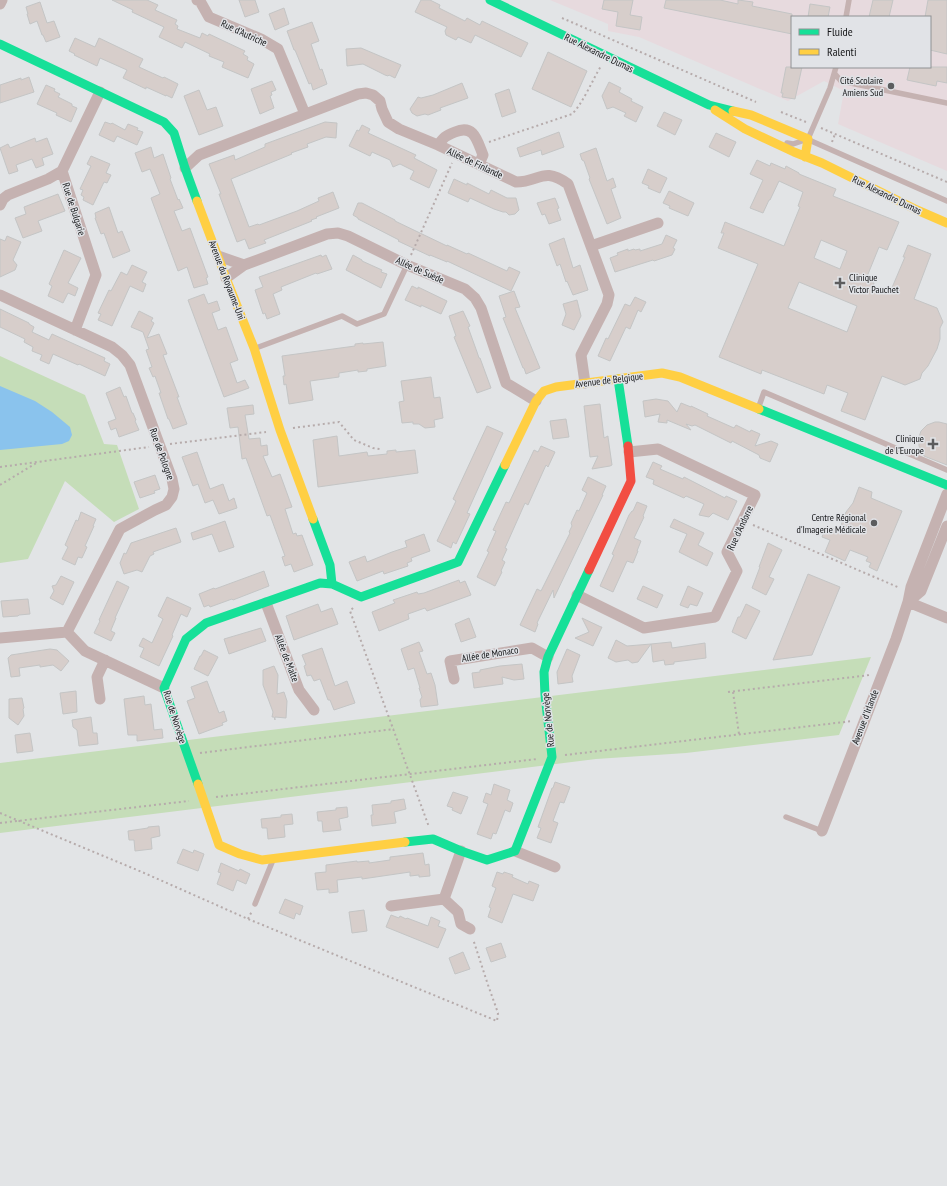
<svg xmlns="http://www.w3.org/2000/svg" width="947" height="1186" viewBox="0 0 947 1186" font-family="'PT Sans Narrow',sans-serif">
<rect width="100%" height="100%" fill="#e2e4e6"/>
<!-- education -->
<path fill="#e7dade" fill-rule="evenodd" d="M550 0H947V171L838 124 844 91 824 81 788 101 639 37 608 31V24ZM792 17H930V67H792Z"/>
<!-- green -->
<path fill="#c5ddb8" d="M0 356 85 395 104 444 117 445 139 509 114 522 65 481 28 559 0 563Z
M871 657 839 735 686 753 596 759 0 833V763Z"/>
<!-- water -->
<path fill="#8ac3ed" d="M0 386 35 401 52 412 70 427 72 435 69 441 62 444 0 450Z"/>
<!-- building -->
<path fill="#d7cecb" stroke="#c4c5c5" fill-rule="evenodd" d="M112 0H147L158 5 155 10 177 20 175 24 178 26 177 29 200 38 202 33 208 36 209 34 245 51 243 54 248 57 247 60 254 64 248 78 222 67 224 62 209 56 210 54 185 42 182 48 159 37 164 27 132 12 133 10Z
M239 0H255L259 12 245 17Z
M421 0H430L440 5 439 8 465 21 467 18 480 25 482 21 528 43 521 57 475 35 471 43 458 37 456 40 446 35 445 31 447 27 415 12Z
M604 0H633L630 15 642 17 640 30 616 26 618 12 602 9Z
M666 0H720L738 4V0L753 2 752 6 792 14V34L664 8Z
M873 0H893L889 17H869Z
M928 0H947V54L930 50V17H925Z
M40 2 47 23 54 21 60 37 46 42 43 35H42L37 21 30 24 27 14H28L26 7Z
M810 4 830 7 828 17H808Z
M284 8 289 24 275 30 269 14Z
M312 22 319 41 311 44 320 70 322 69 327 84 313 90 311 83 309 84 295 50H294L287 31Z
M75 38 95 47 99 38 143 59 139 67 163 78 164 77 178 84 172 98 166 95V96L146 87V89L123 78 127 70 100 58 97 66 74 55 75 54 69 51Z
M361 48 401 65 395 78 389 75 388 76 385 75 363 64 347 66 346 49Z
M548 52 587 71 571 107 532 89Z
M786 67H802L795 99 782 97 783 93H781Z
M910 67H947V83L937 81 936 86 907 80Z
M29 77 34 92 0 103V85L21 78V80Z
M272 81 276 90 271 92 272 95 270 96 274 108 260 114 251 89Z
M609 82 621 88 619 92 632 99 631 101 643 107 636 122 624 116 626 113 613 107 607 109 602 96Z
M462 83 468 98 440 108 441 110 428 115 425 114 417 116 412 113 410 109 418 97 421 98 433 95Z
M46 85 55 89 54 91 60 94 58 97 72 104V106L77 108 71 122 56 115 57 113 37 104Z
M509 89 516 112 502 117 495 94Z
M199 90 207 110 216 107 223 126 199 135 184 96Z
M664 112 682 120 675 135 657 126Z
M105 122 111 124 112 123 125 130 128 124 138 128 137 130 143 132 137 145 117 136 114 142 99 135Z
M325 122 337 123 336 138 326 137 307 144 308 147 291 153 292 154 231 179 249 227 258 224 259 225 297 211 319 201 318 198 333 192 339 208 316 217 317 218 311 220 312 221 264 240 266 243 249 249 245 239 237 242 219 194H221L209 164 234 155 235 160 265 147V144Z
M362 125 370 129 368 133 416 155 414 158 437 170 429 188 410 179 414 171 400 164 393 167 390 160 372 152 370 156 349 146 357 130 359 131Z
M559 132 564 147 542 155 541 150 520 157 517 148Z
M716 133 736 142 729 157 709 147Z
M35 138 36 142 47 138 53 154 42 158 44 165 36 168 32 159 16 165 18 171 9 174 0 148 8 144 10 148Z
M151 147 154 158 163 154 171 178 170 179 178 200 179 199 183 208 174 211 182 231 190 228 208 277 206 278 208 284 194 288 187 267 178 271 151 198 160 194 150 169 142 172 135 153Z
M596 148 607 181 613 178 616 187 611 189 621 218 607 224 589 179 590 178 584 161 582 160 580 154Z
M91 156 110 164 106 173 111 175 107 183 104 182 93 205 83 200 84 197 81 195 83 190 80 189 91 166 87 164Z
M757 160 770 166 771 163 785 169 786 166 799 173V174L836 189 833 196 899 222 887 250 879 247 866 279 874 283 872 289 886 294 889 288 891 290 905 257H903L908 245 931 254 914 299 937 308 943 322 940 328V339L937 349 928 366 922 373 920 379 905 385 882 376 865 420 841 411 848 393 827 385 824 394 762 370 761 374 719 357 758 264 718 248 724 233H721L725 222 784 246 800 207 798 206 803 192 779 181 770 200H769L763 213 750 208 763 180 750 174ZM821 240 847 251 840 269 814 258ZM799 282 857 306 847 332 788 308Z
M648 169 667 178 660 193 648 188 649 186 642 183Z
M454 179 467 185V183L489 194 491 190 507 198H516L519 210 515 214 509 215 506 212H503L494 209 470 198 468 202 448 193Z
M669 191 694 203 688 216 669 208 670 206 663 203Z
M58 194 65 211 38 221 42 231 23 238 15 218 26 214 24 207Z
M555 198 559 208 557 209 561 220 549 224 545 214 542 215 537 203Z
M358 203H362L395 220V221L447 246V245L467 254 468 253 507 271 509 267 520 272 511 291 447 261V262L430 255V256L398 241 399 240 358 219V218L353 215Z
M109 207 118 233 122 231 130 251 113 258 104 233 101 234 95 218H96L95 213Z
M666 235 677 240 673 248 675 249 672 255 654 261 653 260 615 272 610 258 618 255 617 253 628 249V251L634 249 635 250 640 249V251L662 244Z
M7 236 21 242 13 260 17 265 15 270 0 277V239L5 241Z
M564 238 573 268 580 265 588 290 573 295 567 281 566 282 560 264 557 266 549 244Z
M64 250 81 258 68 283 78 288 75 296 68 293 63 303 48 296 52 286 49 284Z
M321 255 322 257 326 255 332 269 317 274 316 273 281 287 282 290 273 294 280 314 267 319 265 313 263 314 255 290 263 287 259 277Z
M353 255 362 260V261L382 270 381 272 387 274 381 288 346 270Z
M132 265 147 272 142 282 146 284 143 292 130 286 112 326 98 320 101 314 98 313 109 290 111 291 121 272 127 275Z
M412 286 418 289V287L447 301 441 314 421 305V307L405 300Z
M514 291 520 307 515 308 540 368 526 374 524 368H523L503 318 506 317 499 296Z
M204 294 208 304 217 301 220 310 212 313 218 330 226 327 238 360 230 363 237 383 245 380 249 388 224 397 188 300Z
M635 297 646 302 641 312 638 310 630 329 626 327 610 361 598 356 606 338 608 339 625 304 630 306Z
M577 300 581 316 574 330 562 325 566 314 563 304Z
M0 309 29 323V324L34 327 32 332 49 340 52 334 105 358 104 361 110 364 105 376 79 364 78 365 53 354 49 364 40 360 42 355 32 351 33 347 24 342 25 339 0 327Z
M139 311 153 318 151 321 154 323 147 338 159 334 167 354 163 355 179 397H177L187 424 173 429 169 419H168L159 393H161L155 376 153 377 149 368 152 367 146 350 149 349 143 332 131 327Z
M463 311 470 326 468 327 477 352 479 358H480L491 388 477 393 454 337 456 336 449 316Z
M383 342 386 366 367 369V371L358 372V370L339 373V377L310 381 313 400 289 404 286 384 284 385 283 376H285L282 356 355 346V344L363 343V344Z
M431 377 434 398 440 397 443 418 434 420 435 427 425 428 419 424H413V422L402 423 399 402 404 401 401 381Z
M120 387 124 397 126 396 132 413H133L136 420 135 421 139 430 119 437 116 428 111 430 108 422 116 419 106 393Z
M656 399 668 401 677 412 681 403 691 407V406L708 414 707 416 734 428 736 425 750 432 751 430 760 434 755 446 771 441 778 444 770 462 760 458 759 455 732 441 731 443 695 425 692 426 686 424 691 430 667 420V423L658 422 660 414 645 417 643 401Z
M600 404 604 438 608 436V437L612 465 610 466 592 469 598 456 590 457 584 406Z
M253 405 254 414 245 415 249 439 260 438 261 446 267 445 268 455 263 456 272 477 280 474 292 507 285 509 293 534 296 533 297 536 302 535 313 565 294 572 291 564 285 566 282 557 285 556 270 515 267 516 246 458 242 459 238 427 230 428 227 408Z
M566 419 569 437 553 439 550 421Z
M935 422H939L947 424V465L924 456 919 446V437L921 431 927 425Z
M487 426 503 433 467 513 470 514 456 544 453 542 451 548 437 541 456 501 453 499Z
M337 436 339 456 367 452 368 456 387 454V451L396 450V452L415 450 418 473 318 487 313 440Z
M541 446 555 452 548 467 546 465 528 505 525 503 505 548 507 549 502 560 505 562 501 571 502 572 495 586 477 577 489 552 487 551 496 531 493 530 506 502 509 503 534 450 538 452Z
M197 452 210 489 223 484 229 501 234 498 237 508 219 514 213 500 205 503 198 484 193 486 182 457Z
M653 462 662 466 660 469 683 479 684 477 725 498 726 496 737 501 728 520 713 513 709 517 699 515 704 504 686 496 684 498 653 484 654 480 646 477Z
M155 475 160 489 154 491 155 493 140 498 134 482Z
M588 477 606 486 602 495H603L554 598 553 590 537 623 538 624 535 632 520 625 537 589 541 591 570 533 569 532 572 526 571 523 577 510 579 511 587 493 582 490Z
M859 487 872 492 871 498 902 511 877 571 869 567 871 563 866 561 868 557 850 550 845 561 825 552 830 540 822 537 824 532 826 530 830 528 841 530 842 521 846 512 853 503Z
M637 502 647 506 643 516 644 517 634 538 641 541 637 551H638L633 563 627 561 613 592 600 586 614 555 612 554 619 538 629 515 632 511H633Z
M81 512 96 519 93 526H94L85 546 87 547 82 558 78 557 75 565 62 559 68 547 65 545 76 520 78 521Z
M674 519 704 533 698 545 713 553 707 566 679 552 687 534 670 527Z
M225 521 234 547 219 552 212 534 193 540 191 533Z
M176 528 181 542 153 552 154 554 150 556 142 572 137 570 124 574 120 563 124 553 126 554 131 543Z
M424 534 430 551 411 558 412 561 407 563 408 566 384 574 383 571 357 581 349 562 365 556 367 562 392 552 407 547 405 541Z
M768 543 782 550 769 577 774 579 766 595 752 588 760 567H759Z
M264 571 269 586 233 600 232 599 210 607 209 605 204 607 199 594 214 588 215 589Z
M808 574 840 587 812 655 773 660Z
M61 576 74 582 63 605 50 598 54 591 52 586 56 585Z
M459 580 460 583 465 581 471 595 427 611 425 608 408 614 409 619 379 631 372 612 395 603 393 600 417 592 418 594 424 593Z
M117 581 129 587 115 618H116L111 630V631L115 633 111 641 94 633 100 621 99 620Z
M643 586 663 595 657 608 637 599Z
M688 586 703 593 697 606 690 604 688 608 680 605Z
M167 597 191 608 187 617 181 614 172 635 173 636 159 666 140 657 144 648 139 646 143 638 152 643 163 619 158 616Z
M28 599 30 614 19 615 18 616 3 617 1 601Z
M318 604 321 612 332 608 338 624 294 640 286 616Z
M746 604 760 611 746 639 732 632 738 617H740Z
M469 618 476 637 461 642 455 624Z
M582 618 601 627H602L593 646 575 638 589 632Z
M261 628 266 641 229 654 224 639Z
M616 640 627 646 651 644 638 662 632 663 628 660 616 662 608 658Z
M419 642 423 651 419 652 427 674 431 673 435 685 438 705 421 707 420 700 422 697 419 688H420L414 668 408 670 401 649Z
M671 642 672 648 705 643 706 658 674 662V664L665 665 664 660 653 662 651 644Z
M322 648 335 686 347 681 355 703 334 710 330 700H328L320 679 314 681 311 675 307 676 304 666 306 665 302 655Z
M50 649 57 650 69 661 61 671 53 665 40 667V665L19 668 20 676 11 677 8 658 11 655Z
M567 649 580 655 572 676 573 682 558 684 557 672Z
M204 650 218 657 208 676 194 669 200 656H201Z
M522 664 524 679 514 680 502 677 503 684 474 688 472 673 480 672V670L500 666Z
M274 666 278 675 277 694 284 692 287 701 286 718 275 717V720L274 717H272L273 712 263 685V670Z
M207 681 219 713 224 711 227 721 222 723 223 725 199 734 187 701 195 698 191 687Z
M76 691 77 712 63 714 60 693Z
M144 696 145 705 151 704 154 730 162 729 163 738 137 741V735H128L124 699Z
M22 698 24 708 23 709 24 716 18 725 9 718V699Z
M91 717 93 733H97L98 744 79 746 77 730 73 727 72 720Z
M30 733 33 751 17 753 15 735Z
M555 782 570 787 564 803 560 802 553 821 558 823 551 843 537 838 541 828 538 827 552 788H553Z
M494 784 510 790 507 800 513 803 510 812 505 810 496 834 493 833 491 839 477 834 488 804 483 802 486 793 491 795Z
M453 792 468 797 461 814 452 810 453 808 447 806Z
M404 799 406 809 394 812 396 823 372 826 371 815H373L372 805 391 803V801Z
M347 807 348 817 339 819 341 830 323 832 322 821H318L317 812 336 810V808Z
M292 814 293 824 284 825 285 837 268 839 267 828H262L261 819 281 817V815Z
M159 826 160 836 151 838 152 849 135 851 134 840H129L128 831 148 828V827Z
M183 849 193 853 194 850 204 854 198 871 177 863Z
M423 853 425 865 429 864 430 876 419 877V875L410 876V872L362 879V877L337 880 338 892 329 893V889L317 890 315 873 326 872V865L357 861V862L369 861V863L390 860V857Z
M221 863 239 871 240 869 250 874 246 884 237 880 233 891 217 884 221 873 218 872Z
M497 872 503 874 504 872 513 875 512 877 528 884 529 881 539 885 533 901 513 894 502 923 488 917 491 908 489 907 496 888 492 886Z
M285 899 303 906 300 915 296 913 294 919 279 913Z
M364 910 367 931 352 933 349 912Z
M391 915 399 918 400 916 406 919 407 918 428 926 431 917 440 921 438 926 446 929 438 948 386 927Z
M501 943 506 957 491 962 486 948Z
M463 952 470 969 455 974 449 958Z"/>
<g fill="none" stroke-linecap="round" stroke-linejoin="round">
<!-- path -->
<path stroke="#b6abab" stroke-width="2" stroke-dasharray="2 3" stroke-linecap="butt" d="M562 18 756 102
M781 112 806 122
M821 128 947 182
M489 142 572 114C582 105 593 79 601 66
M832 142 835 134
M411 255 452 163
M293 428 339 422 354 440 373 448 380 449
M170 444 266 432
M0 467 149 447
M0 485 38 462
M753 525 900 588
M353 608 350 611 429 827
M728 692 870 675
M733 692 739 734
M200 753 394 729
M565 755 853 721
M216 797 537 759
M0 813 142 872 248 919 497 1021 498 1013 488 985 473 939
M0 823 189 801
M248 919 252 911"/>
<!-- lane -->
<path stroke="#c5b2b1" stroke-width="5.5" d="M846 17 849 0
M835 74 841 81 947 103
M809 140 947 201
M787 143 793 144 808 139 830 88 836 67
M256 348 342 316 357 324 384 314 407 265
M758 409 764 392 947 470
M786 817 822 831
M255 904 273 860"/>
<!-- street -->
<path stroke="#c5b2b1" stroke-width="11" d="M197 0 200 1 209 17 261 39 278 49 305 114
M0 4 2 0
M438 145C444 137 445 136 455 132 474 124 477 140 483 155L479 164
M185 168 199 155 358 94 366 93 373 95 380 101 382 109 388 122 399 129 438 145 516 182C540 182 543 166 568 184L609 295 607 304 581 355 585 383
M0 205 3 199 8 195 48 179 62 171
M591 246 658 223
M218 256 244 265
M226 278 244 265 327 234 338 233 348 236 407 265 465 289 475 298 481 308 506 383 536 401
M0 295 112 347 122 355 130 365 172 479 174 489 172 497 166 505 155 510 120 529 67 632 0 638
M75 330 96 275 62 171 100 92
M577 595 644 628 715 617 737 571 727 552 755 495 658 449 629 452
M908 602 921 591 947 526
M908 602 947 618
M266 603 299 690 314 710
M67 632 85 651 164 688
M454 679 450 661 532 648 548 657
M100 699 97 677 105 660
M822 831 896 639 908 602 911 587 947 494
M515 851 555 867
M444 899 461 851
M391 906 444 899 458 912 461 924 470 929"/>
<!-- fast -->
<path stroke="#16e098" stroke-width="9" d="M490 0 709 105 733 111
M0 44 164 122 174 133 185 168 197 201
M618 379 628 446
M759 409 947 485
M313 519 330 565 332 584 361 597 458 562 505 465
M198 784 164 688 186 639 206 623 320 583 332 584
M405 842 433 839 461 851 487 860 515 851 552 757 545 695 544 672 548 657 589 570"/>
<!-- slow -->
<path stroke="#ffcf43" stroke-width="9" d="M715 110 745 129 794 152 822 163 917 210 947 223
M733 111 751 115 808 139 805 157
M197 201 226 278 254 348 280 430 313 519
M505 465 536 401 544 391 556 387 662 373 680 377 759 409
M198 784 219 845 240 854 262 860 405 842"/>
<!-- jam -->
<path stroke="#f24e42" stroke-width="9" d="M589 570 631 481 628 446"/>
</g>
<!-- markers -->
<g fill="#5c5d5f" stroke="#e1e3e7" stroke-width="1.5">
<circle cx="891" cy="86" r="4"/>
<path d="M838 277h4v4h4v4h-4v4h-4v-4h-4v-4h4z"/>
<path d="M931 438h4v4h4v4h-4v4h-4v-4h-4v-4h4z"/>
<circle cx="874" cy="523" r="4"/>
</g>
<g text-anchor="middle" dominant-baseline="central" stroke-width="3" stroke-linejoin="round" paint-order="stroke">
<!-- street labels -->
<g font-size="10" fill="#141517" stroke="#e1e3e7">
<text transform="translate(244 33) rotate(25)">Rue d'Autriche</text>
<text transform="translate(599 53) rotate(26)">Rue Alexandre Dumas</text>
<text transform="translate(475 163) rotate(25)">Allée de Finlande</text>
<text transform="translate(887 195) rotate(26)">Rue Alexandre Dumas</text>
<text transform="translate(74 209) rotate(72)">Rue de Bulgarie</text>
<text transform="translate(420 270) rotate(24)">Allée de Suède</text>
<text transform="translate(227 280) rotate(69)">Avenue du Royaume-Uni</text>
<text transform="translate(609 380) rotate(-7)">Avenue de Belgique</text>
<text transform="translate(162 454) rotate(70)">Rue de Pologne</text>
<text transform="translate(740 528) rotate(-65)">Rue d'Andorre</text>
<text transform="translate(490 654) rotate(-9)">Allée de Monaco</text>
<text transform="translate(287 658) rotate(69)">Allée de Malte</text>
<text transform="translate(175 717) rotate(72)">Rue de Norvège</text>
<text transform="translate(865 717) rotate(-69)">Avenue d'Irlande</text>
<text transform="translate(548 720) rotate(-96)">Rue de Norvège</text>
</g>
<!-- poi labels -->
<g font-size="10" fill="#141517" stroke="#e1e3e7" text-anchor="end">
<text x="883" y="80">Cité Scolaire<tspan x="883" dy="12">Amiens Sud</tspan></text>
<text x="849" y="277" text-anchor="start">Clinique<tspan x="849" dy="12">Victor Pauchet</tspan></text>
<text x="924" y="438">Clinique<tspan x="924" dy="12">de l'Europe</tspan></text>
<text x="866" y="517">Centre Régional<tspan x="866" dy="12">d'Imagerie Médicale</tspan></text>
</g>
</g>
<!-- legend -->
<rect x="791" y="16" width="140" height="52" fill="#e1e3e7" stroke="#8f9194"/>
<rect x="799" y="29" width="20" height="6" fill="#16e098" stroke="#8f9194"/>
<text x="827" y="36" font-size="12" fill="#141517">Fluide</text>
<rect x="799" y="49" width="20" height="6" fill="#ffcf43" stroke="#8f9194"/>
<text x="827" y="56" font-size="12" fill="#141517">Ralenti</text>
</svg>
